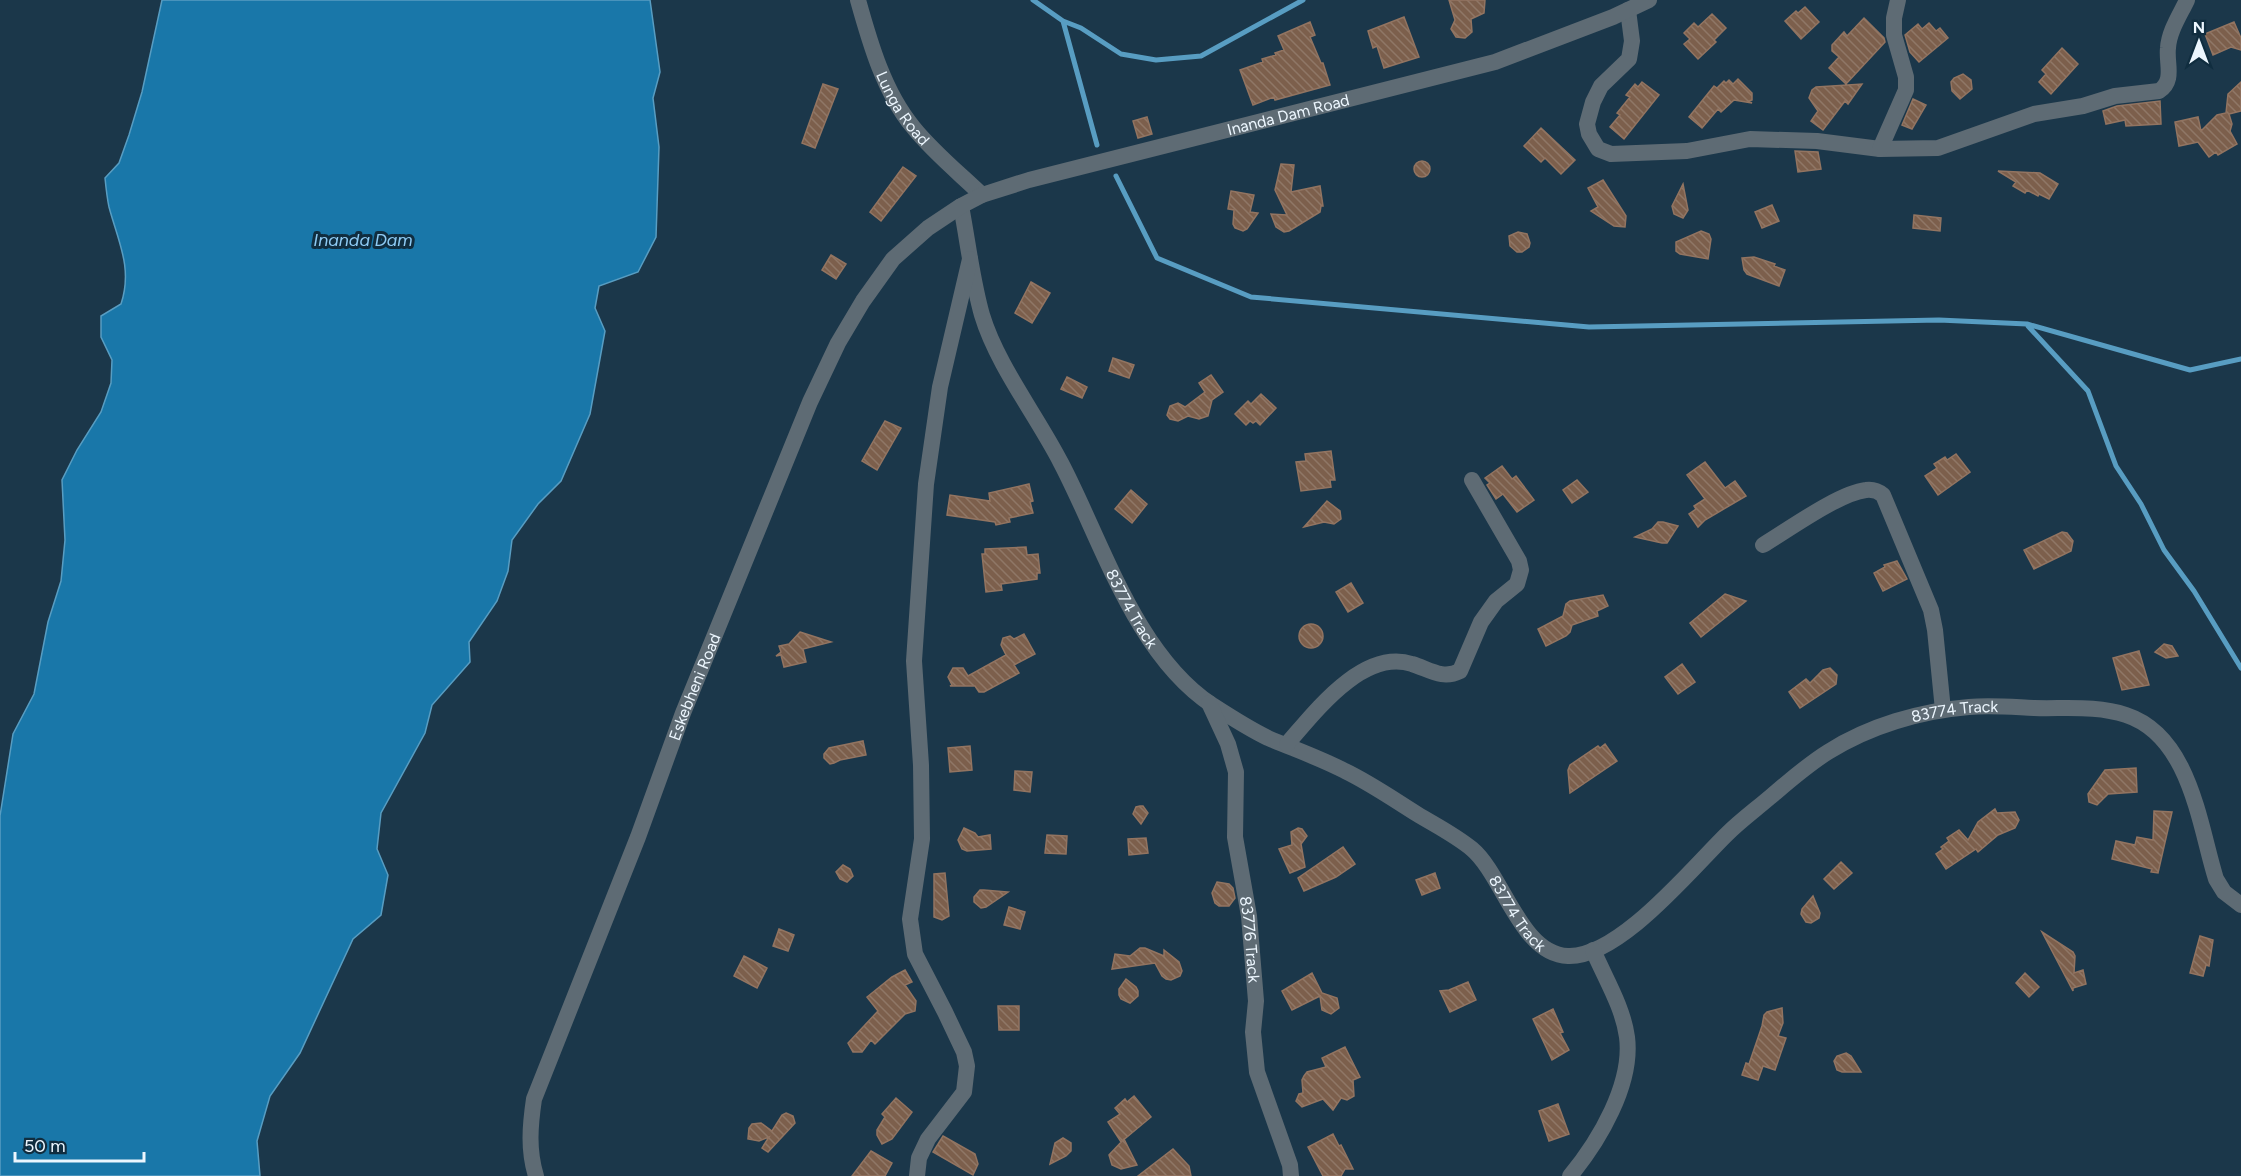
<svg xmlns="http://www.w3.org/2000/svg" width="2241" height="1176" viewBox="0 0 2241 1176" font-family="Figtree,sans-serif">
<defs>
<pattern id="building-back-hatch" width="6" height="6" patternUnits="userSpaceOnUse" patternTransform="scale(1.5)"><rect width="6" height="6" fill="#7c5f4c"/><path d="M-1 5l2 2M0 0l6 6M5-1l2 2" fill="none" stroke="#8f7767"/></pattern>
</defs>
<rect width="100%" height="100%" fill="#1b374a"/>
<!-- water -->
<path fill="#1977a9" stroke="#589dc2" stroke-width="1.5" d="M162 0H650L660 72 653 98 659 147 656 237 638 272 599 286 595 308 605 331 590 414 561 481 538 504 512 540 508 571 497 601 469 642 470 662 432 705 425 733 381 813 377 849 388 875 381 915 353 939 300 1053 270 1096 257 1141 260 1176H0V816L13 734 34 694 48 622 61 581 65 540 62 480 77 450 101 412 111 383 112 360 101 337V316L121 304C133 268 118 241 109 207 107 198 106 188 105 178L119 163 129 135 142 92Z"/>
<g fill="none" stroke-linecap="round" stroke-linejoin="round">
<!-- stream -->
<path stroke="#589dc2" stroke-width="5" d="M1033 0 1063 21 1097 145
M1063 21 1081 28 1121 54 1156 60 1201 56 1303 0
M1116 176 1157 258 1251 297 1589 327 1939 320 2027 324 2190 370 2241 359
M2028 326 2088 391 2116 466 2141 504 2164 550 2194 591 2241 668"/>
</g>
<!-- building -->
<path fill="url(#building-back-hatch)" stroke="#927461" stroke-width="1.5" d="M1449 0H1485L1484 13 1471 19 1472 32 1465 38 1456 37 1451 29 1455 20Z
M1805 7 1819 22 1801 39 1785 21 1796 11 1798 13Z
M1712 14 1726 28 1714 40 1716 42 1698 59 1684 44 1690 39 1684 33 1694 23 1698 27Z
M1404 17 1419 57 1384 68 1377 46 1373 48 1368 31Z
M1864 18 1884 38 1885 42 1846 84 1829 68 1839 57 1832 51V45L1844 32 1847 36Z
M1310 22 1315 35 1310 37 1321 63H1323L1330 85 1275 100 1274 97 1253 105 1240 70 1263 62 1262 59 1276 55 1275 53 1284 50 1278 36Z
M2234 22 2241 38V50L2231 47 2213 55 2205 34Z
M1929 23 1936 31 1940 28 1948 38 1919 62 1910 52 1905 35 1918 24 1922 29Z
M2062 48 2078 64 2051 94 2039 82 2046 74 2042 70Z
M1963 74 1971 80 1972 89 1960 99 1952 91 1951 82 1954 78Z
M1738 79 1752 93V100L1749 101 1752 103 1734 100 1721 112 1718 109 1702 128 1689 117 1714 86 1717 88 1724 81 1726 83 1729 80 1733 84Z
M1642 82 1659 95 1624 139 1610 127 1620 115 1617 113 1630 97 1626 95 1635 84 1638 87Z
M2241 82V111L2229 114 2232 124 2230 131 2237 144 2218 155 2216 152 2209 157 2198 142 2179 146 2175 122 2198 117 2201 131 2217 115 2226 113 2228 94Z
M823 84 838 89 815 148 802 143Z
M1862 84 1848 104 1845 101 1823 130 1811 121 1818 111 1809 98 1812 90 1816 87Z
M1913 99 1926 105 1912 129 1902 125Z
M2160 101 2161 124 2126 126 2125 120 2106 124 2103 111 2117 106Z
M1147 117 1152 134 1138 138 1133 121Z
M1541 128 1575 160 1561 174 1545 158 1541 162 1524 146Z
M1795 151 1818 152 1821 169 1798 172Z
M1414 169a8 8 0 1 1 16 0a8 8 0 1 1-16 0Z
M1281 164 1294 165 1291 192 1320 186 1323 206H1321L1320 212 1289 231 1284 232 1276 227 1271 214 1287 215 1275 190Z
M903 167 916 176 881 221 870 212Z
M1998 171 2040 173 2058 184 2049 199 2039 194 2038 196 2027 190 2025 193 2013 186 2016 182Z
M1603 180 1626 216 1625 227 1614 226 1591 211 1598 207 1588 188Z
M1683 184 1688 210 1683 218 1674 214 1672 206Z
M1231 191 1254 195 1250 212 1258 213 1247 229 1243 231 1235 228 1233 224 1234 210 1228 209Z
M1772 205 1779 221 1762 228 1755 212Z
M1914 215 1941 218 1940 231 1913 228Z
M1701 231 1709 234 1711 239 1708 259 1680 254 1676 251V242Z
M1518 232 1527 234 1530 243 1529 247 1522 252H1517L1510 246 1509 236Z
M831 255 846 264 836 279 822 270Z
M1742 258 1754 257 1775 264 1774 266 1785 270 1779 286 1747 274 1744 270Z
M1031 282 1050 293 1032 323 1015 313Z
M1113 358 1134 365 1129 378 1109 371Z
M1211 375 1223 392 1212 400 1208 416 1199 419 1188 416 1178 421 1170 419 1167 415 1170 406 1178 403 1185 407 1205 392 1199 383Z
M1067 377 1087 387 1082 398 1061 389Z
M1261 394 1276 408 1260 425 1256 421 1253 423 1250 421 1246 425 1235 414 1248 401 1251 404Z
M885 421 901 428 877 470 862 461Z
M1331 451 1335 480H1330L1331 487 1301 491 1296 462 1306 461 1305 454Z
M1956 454 1970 472 1938 495 1925 476 1937 468 1934 464 1945 457 1947 460Z
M1705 462 1725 488 1735 481 1746 496 1705 520 1698 527 1689 514 1696 509 1694 506 1705 499 1687 475Z
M1502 466 1512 479 1516 476 1534 500 1517 512 1503 494 1496 499 1487 485 1490 483 1485 478Z
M1577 480 1588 492 1572 503 1563 490Z
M1029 484 1033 501 1030 502 1033 513 1009 518 1010 522 996 525 995 522 947 515 950 495 990 501 989 493Z
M1131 490 1147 504 1132 523 1115 509Z
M1327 501 1340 511 1341 519 1334 524 1324 522 1304 527Z
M1658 522H1663L1678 526 1667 543H1662L1635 537 1652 529Z
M2062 532 2067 533 2073 541 2071 551 2034 569 2024 550Z
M1026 547 1027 555 1038 554 1040 573H1037V579L1001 584 1002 590 986 592 982 554H985V549Z
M1897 561 1907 579 1883 591 1874 573 1885 567 1884 565Z
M1351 583 1363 603 1348 612 1336 592Z
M1725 594 1746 601 1701 637 1690 623Z
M1603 595 1608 606 1597 611 1598 616 1572 625 1570 632 1566 636 1546 646 1538 629 1563 616 1566 604 1570 601Z
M1299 636a12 12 0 1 1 24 0a12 12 0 1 1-24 0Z
M800 632 831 642 803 649 806 662 784 667 781 655 776 656 781 652 779 646 789 644Z
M1024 634 1035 654 1014 665 1019 673 984 692H979L975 686H950L952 685 948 677 953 668H963L968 676 1006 655 1001 645 1003 638 1010 636 1014 639Z
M2164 644 2172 646 2178 656 2166 658 2155 652Z
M2139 651 2149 685 2122 690 2113 658Z
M1682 664 1695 682 1678 694 1665 677Z
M1830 668 1837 675 1836 684 1800 708 1789 692 1806 679 1810 683 1823 670Z
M863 741 866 755 840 760 834 763 830 764 824 758V754L829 748Z
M1605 744 1617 761 1570 793 1568 770 1570 765 1598 746 1600 748Z
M970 746 972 770 950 772 948 748Z
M2136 768 2137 792 2108 794 2097 805 2089 802 2088 794 2105 770Z
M1015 771 1032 772 1030 792 1014 790Z
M1140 806H1143L1148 813 1141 824 1133 814 1136 807Z
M1995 809 1997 813 2015 812 2019 820 2015 828 1998 835 1978 852 1976 849 1946 869 1936 854 1943 849 1941 847 1949 841 1947 838 1959 830 1968 840 1978 822Z
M2154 811 2172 812 2158 873 2151 872 2152 869 2112 859 2116 841 2135 845 2137 837 2153 840Z
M964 828 975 833 978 837 990 835 991 849 967 851 962 849 958 840Z
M1298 828 1302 829 1307 836 1301 844 1305 867 1290 873 1279 849 1292 845 1291 832Z
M1047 835 1067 836 1066 854 1045 853Z
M1146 838 1148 853 1129 855 1128 839Z
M1343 847 1355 864 1336 877 1304 891 1298 878Z
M1841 862 1852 873 1834 889 1824 879Z
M843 865 850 869 853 876 847 882 840 879 836 872Z
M945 873 949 916 942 920 934 917V874Z
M1435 873 1440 888 1422 895 1416 880Z
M1217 882 1229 884 1233 888 1235 898 1229 906H1219L1215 903 1212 893Z
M980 890H984L1008 892 986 907 981 908 974 902V897Z
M1813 896 1820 913 1819 918 1811 923 1806 922 1801 914 1802 909Z
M1009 907 1025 912 1020 929 1004 925Z
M779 929 794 935 788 951 773 946Z
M2042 932 2073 952 2075 956 2074 973 2083 970 2086 984 2073 988V991Z
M2200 936 2213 940 2209 966 2206 965 2203 976 2190 973Z
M1140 948H1145L1164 956V950L1179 962 1182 971 1180 976 1171 980 1166 979 1162 976 1155 963 1112 969 1115 954 1130 956Z
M744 956 767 968 757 988 734 976Z
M905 970 912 982 905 985 916 1001 915 1011 905 1014 875 1044 871 1040 862 1052H853L848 1043 878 1011 867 997 892 977Z
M1312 973 1322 993 1337 998 1339 1008 1331 1014 1322 1010 1320 996 1292 1010 1282 991Z
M2025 973 2039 987 2029 997 2016 983Z
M1126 979 1136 987 1138 991V996L1130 1003 1121 999 1119 995V989Z
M1468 982 1476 1000 1450 1012 1440 991 1449 990Z
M998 1006H1019V1030H999Z
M1782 1008 1783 1023 1778 1036 1786 1038 1775 1070 1763 1066 1758 1080 1742 1075 1746 1063 1749 1064 1762 1026 1764 1015 1767 1012Z
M1553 1009 1563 1032 1560 1033 1569 1050 1552 1060 1533 1019Z
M1345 1047 1360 1077 1353 1080 1354 1096 1347 1100 1341 1098 1333 1110 1323 1099 1302 1107 1296 1101 1299 1094 1303 1093 1302 1080 1304 1076 1307 1072 1326 1067 1322 1058Z
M1846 1053 1851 1056 1861 1072H1842L1837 1070 1834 1061 1837 1056Z
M1134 1096 1151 1117 1121 1142 1108 1122 1120 1114 1115 1108 1125 1099 1127 1102Z
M896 1098 912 1112 892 1139 882 1144 877 1135V1130L885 1117 882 1114Z
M1558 1104 1569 1134 1549 1141 1539 1111Z
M786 1113 793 1116 795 1123 768 1152 762 1148 769 1137 759 1141 748 1139 749 1128 752 1124 761 1123 772 1131 782 1115Z
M1333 1134 1339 1146 1341 1145 1353 1169H1345L1341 1176H1323L1308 1147Z
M943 1136 975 1154 978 1164 973 1175 933 1152Z
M1063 1138 1071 1143V1151L1066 1156 1050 1164 1055 1143Z
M1124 1139 1137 1165 1121 1169 1112 1165 1109 1155Z
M1173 1149 1189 1166 1191 1176H1138Z
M871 1151 892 1163 885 1176H852Z"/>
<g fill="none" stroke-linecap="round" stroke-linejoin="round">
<!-- minor -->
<g stroke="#5e6b74" stroke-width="16">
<path d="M1628 10 1632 41 1629 59 1601 86 1593 102 1587 124 1589 134 1598 149 1611 154 1687 151 1750 139 1817 141 1880 149 1938 148 2034 114 2083 106 2115 96 2159 91C2175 81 2166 63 2168 48 2169 31 2180 15 2187 0"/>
<path d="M1880 149 1906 90V77L1894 35V18L1898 0"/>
<path id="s1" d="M961 206C968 242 972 280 982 315 997 365 1037 416 1061 463 1102 541 1135 654 1212 705 1229 716 1249 729 1268 738 1294 749 1320 758 1345 771 1370 783 1393 799 1417 814 1435 825 1455 835 1472 849 1503 875 1521 955 1568 956 1619 958 1692 868 1727 834 1740 821 1755 810 1769 798 1788 782 1807 765 1828 752 1869 726 1920 711 1969 707 1990 705 2012 707 2034 708 2064 709 2097 705 2126 715 2190 736 2199 824 2216 879L2224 892 2241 905"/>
<path d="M1763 545C1788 530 1839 493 1866 490 1873 489 1878 491 1883 495L1931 610 1935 630 1943 710"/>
<path id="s2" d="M1209 703 1228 744 1236 772 1235 837 1249 916 1256 1001 1253 1032 1257 1072 1290 1165 1291 1176"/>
<path d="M1287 744C1315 712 1363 648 1412 664 1429 669 1442 680 1460 671L1481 622 1496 601 1517 584 1521 570 1519 561 1472 480"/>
<path d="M917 1176 919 1158 928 1139 964 1092 967 1066 964 1052 945 1012 915 954 910 919 922 839 921 765 914 661 926 484 940 387 970 259"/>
<path d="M1570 1176C1599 1141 1633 1084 1627 1037 1623 1007 1605 978 1593 950"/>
</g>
<!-- tertiary -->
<g stroke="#5e6b74" stroke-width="16">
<path id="s3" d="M858 0C870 43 884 92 913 127 933 152 959 173 982 195"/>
<path id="s4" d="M536 1176C528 1150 530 1126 534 1099L638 837 683 713 810 402 838 343 863 301 893 259 928 228 961 206 982 195 1029 180 1495 62 1613 17 1649 0"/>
</g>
</g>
<g text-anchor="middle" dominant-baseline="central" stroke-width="6" stroke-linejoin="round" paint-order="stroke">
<!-- street labels -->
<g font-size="16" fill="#ecf6fe" stroke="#102d3f">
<text stroke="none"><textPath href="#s3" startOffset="118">Lunga Road</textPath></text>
<text stroke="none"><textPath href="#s4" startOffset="1420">Inanda Dam Road</textPath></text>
<text stroke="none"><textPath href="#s1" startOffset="441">83774 Track</textPath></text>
<text stroke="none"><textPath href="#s4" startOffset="520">Eskebheni Road</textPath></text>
<text stroke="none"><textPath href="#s1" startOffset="1484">83774 Track</textPath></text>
<text stroke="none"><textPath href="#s1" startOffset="945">83774 Track</textPath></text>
<text stroke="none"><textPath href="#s2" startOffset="243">83776 Track</textPath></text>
</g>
<!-- water labels -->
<g font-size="18" font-style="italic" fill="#8ecbf4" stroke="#102d3f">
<text x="363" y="240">Inanda Dam</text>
</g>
</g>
<!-- north arrow -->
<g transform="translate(2199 42)" stroke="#102d3f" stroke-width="4.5" paint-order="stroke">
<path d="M0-4.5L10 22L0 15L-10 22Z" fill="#ecf6fe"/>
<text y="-9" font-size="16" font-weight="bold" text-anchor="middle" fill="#ecf6fe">N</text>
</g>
<!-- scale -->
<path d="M15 1152v9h129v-9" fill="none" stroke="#ecf6fe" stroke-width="3"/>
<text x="24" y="1152" font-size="18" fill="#ecf6fe" stroke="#102d3f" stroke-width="4.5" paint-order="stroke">50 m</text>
</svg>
